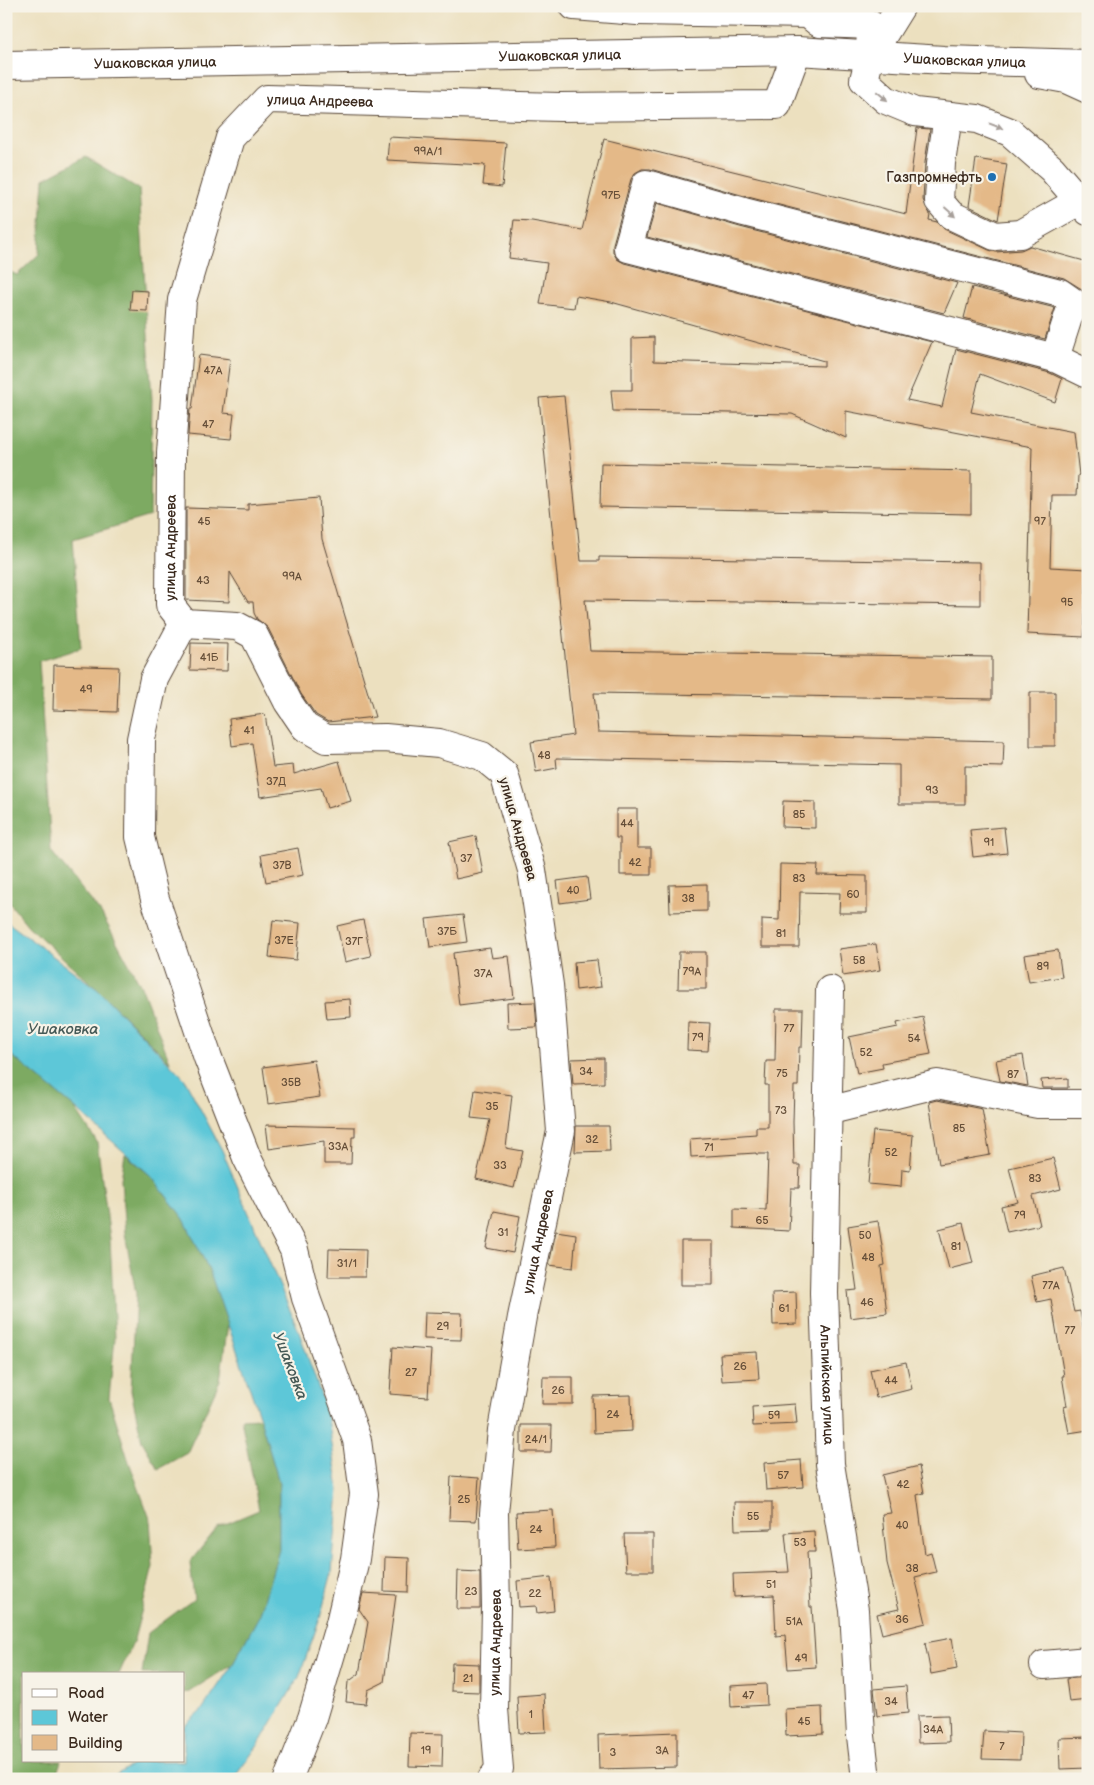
<svg xmlns="http://www.w3.org/2000/svg" width="1094" height="1785" viewBox="0 0 1094 1785" font-family="'Balsamiq Sans',sans-serif">
<rect width="100%" height="100%" fill="#f7f3e8"/>
<filter id="ink" filterUnits="userSpaceOnUse"><feTurbulence type="fractalNoise" baseFrequency=".02" numOctaves="2"/><feDisplacementMap in="SourceGraphic" scale="10" xChannelSelector="R" yChannelSelector="G"/><feConvolveMatrix kernelMatrix="1 2 1 2 8 2 1 2 1" color-interpolation-filters="sRGB"/></filter>
<filter id="wash" filterUnits="userSpaceOnUse"><feTurbulence type="fractalNoise" baseFrequency=".0096" numOctaves="4" result="noise"/><feDisplacementMap in="SourceGraphic" scale="20" xChannelSelector="R" yChannelSelector="G"/><feGaussianBlur stdDeviation="1.12" result="paint"/><feColorMatrix in="noise" values="0 0 0 0 0 0 0 0 0 0 0 0 0 0 0 0 0 1.4 0 .05"/><feComposite in="paint" operator="in"/></filter>
<g filter="url(#wash)">
<rect width="100%" height="100%" fill="#ece0bf"/>
<!-- forest -->
<path fill="#7daa62" stroke="#5c6a40" d="M86 157 139 189 152 400 150 516 73 539 81 648 39 661 51 851 101 913 141 986 170 1062 97 989 29 927 6 899V270L17 275 39 254 44 179Z
M6 1051 74 1107 97 1142 110 1239 115 1338 109 1398 128 1459 150 1519 153 1567 133 1643 119 1674H24V1761H61L55 1779H6Z
M125 1154 151 1176 184 1219 210 1272 228 1324 220 1380 187 1453 158 1469 142 1441 131 1391 136 1294 125 1233 121 1179Z
M260 1418 279 1482V1550L260 1614 233 1664 189 1692 184 1693V1674H142L148 1633 194 1599 190 1562 218 1527 259 1510 241 1419Z"/>
<!-- water -->
<path fill="#5dc7d8" stroke="#4c787b" d="M6 921 97 989 184 1078 222 1150 298 1329 327 1412 339 1490 332 1572 320 1618 299 1677 259 1744 233 1779H110L138 1761H184V1726L201 1711 233 1664 260 1614 279 1550V1482L260 1418 210 1272 184 1219 151 1176 74 1107 6 1051Z"/>
<g id="blocks">
<!-- building -->
<path fill="#e4b988" d="M917 128 930 129 925 162 923 200 930 214 929 220 937 222 944 229 989 250 996 252 1021 250 1030 246 1088 262V293L1064 278 748 197 650 169H642L635 173 631 179 613 244V252L617 259 624 263 932 342 907 400 942 407 956 349 1050 373 1062 379 1055 402 980 374 971 412 1074 432 1079 475H1078L1077 495H1052L1050 567 1087 569 1084 637 1027 634 1032 447 846 411V438L792 414 613 411 611 390H632V338L654 337V361L824 366V361L611 302 576 296 574 308 540 304 547 263 509 258 514 220 532 221 582 230 604 139 906 214Z
M389 137 506 143 502 187 483 185 485 165 387 160Z
M976 159 1007 164 998 220 969 206Z
M657 203 740 227 957 283 944 313 647 237Z
M972 287 1055 308 1045 339 964 318Z
M132 290 148 291 147 311 130 310Z
M199 355 230 359 223 413 234 414 231 439 188 435 190 409H192Z
M564 396 581 561H599V557L980 562V605L585 600 590 651 992 657V699L594 693 598 732 1004 741 1003 767 965 766V804H899V765L556 758 557 768 536 772 531 742 573 735 539 398Z
M601 463 971 471V514L600 507Z
M319 498 322 539 375 717 328 722 316 715 301 694 268 628 257 619 254 613 253 602H248L230 572 229 602 186 600V508L248 510V504Z
M191 643 228 644 227 671 190 670Z
M54 665 119 667 117 712 53 710Z
M1030 692H1055V746H1030Z
M265 714 273 767 293 765 294 774 339 761 351 801 327 808 321 788 260 797 252 743 232 746 229 719Z
M783 801 815 802V828L782 827Z
M616 809H637V848H651V875H620V838H616Z
M1004 827 1007 853 973 857 970 830Z
M476 836 483 873 456 879 449 842Z
M298 848 303 875 266 882 261 855Z
M780 864 818 865 817 875 867 876V913H839L840 893 800 892 799 947H762V919L779 920Z
M587 877 590 899 560 903 557 881Z
M707 884V911L670 912 669 885Z
M463 915 467 942 430 947 426 919Z
M273 920 300 923 296 960 269 957Z
M363 920 371 956 345 962 337 926Z
M876 944 880 970 843 976 839 949Z
M490 948 492 958 509 956 514 998 459 1005 453 953Z
M1058 950 1062 977 1029 982 1024 955Z
M679 952H706V989H678Z
M597 960 601 987 576 990 574 962Z
M350 999 351 1017 327 1019 325 1001Z
M535 1002 537 1027 508 1028 507 1003Z
M776 1009H803L802 1047H799L798 1086H794L793 1122 794 1165H800L799 1188H791L789 1231 734 1228V1209L766 1210 768 1154H756V1153L691 1157 690 1139 756 1134V1127H768V1085H765L766 1061H775Z
M923 1017 931 1054 882 1063 883 1068 857 1073 849 1037 898 1027 897 1023Z
M688 1022 710 1023 708 1051 687 1050Z
M1023 1055 1028 1086 1000 1081 996 1060Z
M604 1058V1083L573 1084 571 1059Z
M314 1060 320 1097 268 1104 263 1067Z
M1068 1078V1088H1042L1041 1080Z
M475 1090 512 1095 506 1148 523 1151 514 1188 476 1179 490 1120 471 1118Z
M937 1100 982 1109 990 1155 939 1164 929 1102Z
M266 1125 355 1127V1137H352L351 1164H324V1141L269 1149Z
M576 1126H609L610 1151 575 1152Z
M873 1131 913 1135 910 1170 902 1169 901 1187 868 1184Z
M1053 1158 1061 1189 1033 1196 1040 1225 1007 1232 1001 1206 1018 1202 1009 1168Z
M494 1211 520 1216 513 1253 486 1248Z
M878 1221 885 1265 881 1266 887 1313 850 1318 847 1291 857 1290 848 1226Z
M963 1223 973 1263 949 1269 939 1229Z
M556 1231 576 1234 573 1268 549 1265Z
M681 1241H713V1285H681Z
M329 1249 366 1250 365 1277H328Z
M1064 1268 1074 1312 1080 1311 1088 1354V1430L1069 1433 1064 1407 1067 1406 1062 1376H1064L1051 1299 1037 1302 1031 1276Z
M796 1292 797 1324 773 1325 772 1293Z
M425 1312 462 1313 461 1340 424 1339Z
M393 1347 431 1350 428 1397 390 1394Z
M757 1352 759 1379 722 1381 720 1354Z
M906 1362 912 1389 876 1398 870 1370Z
M543 1377H573V1404H542Z
M631 1395 632 1431 594 1433 593 1396Z
M795 1404 797 1424 753 1426 752 1407Z
M521 1425H552L551 1452H521Z
M801 1460 803 1487 766 1490 764 1463Z
M919 1466 924 1493 917 1495 925 1554 931 1552 936 1572 915 1577 926 1623 882 1634 877 1614 899 1609 887 1563 882 1514 891 1513 882 1475Z
M451 1476 479 1478 476 1521 449 1520Z
M734 1502H772V1529L735 1530Z
M553 1510 555 1547 518 1549 516 1512Z
M814 1531 815 1552H807L810 1607H812L816 1667 788 1669 785 1635 776 1636 774 1595 734 1597 733 1574 789 1572 785 1533Z
M624 1534H653V1571H626Z
M385 1557 409 1558 408 1592 384 1591Z
M458 1571 480 1572V1609H457Z
M551 1577 554 1611 537 1613 536 1606 519 1607 517 1581Z
M363 1593 396 1595 384 1682 368 1690 366 1704 346 1702 348 1682 359 1674 368 1622 359 1609Z
M952 1638 957 1669 931 1674 925 1643Z
M452 1663 479 1664V1692L451 1691Z
M1088 1677V1700L1069 1702 1066 1679Z
M766 1684 767 1705 731 1707 730 1686Z
M906 1686 908 1713 877 1716 874 1689Z
M544 1694 546 1732 519 1733 517 1696Z
M822 1707 823 1734 786 1736 785 1709Z
M948 1715 949 1742 918 1743 917 1716Z
M984 1731 1021 1733 1020 1760 982 1759Z
M677 1732V1767L599 1769 598 1735Z
M410 1733 443 1734 442 1767 409 1766Z
M1088 1737V1768L1060 1769 1059 1738Z"/>
</g>
</g>
<g filter="url(#ink)">
<use href="#blocks" fill-opacity="0" stroke="#564536" stroke-width="1"/>
<g fill="none" stroke-linecap="round" stroke-linejoin="round">
<!-- minor casing -->
<g stroke="#564536" stroke-width="30">
<g id="minor">
<path d="M574 6 637 11 808 14"/>
<path d="M807 6 808 14 819 23 871 25 870 56 864 80 886 100 915 112 977 119 1010 132 1052 169 1088 211"/>
<path d="M870 56 901 6"/>
<path d="M948 116 941 163 939 201 951 215 995 236 1020 234 1079 201"/>
<path d="M646 184 744 212 1060 293 1073 302 1055 358 628 248Z"/>
<path d="M1055 358 1088 374"/>
<path d="M184 623 154 679 141 739 140 837 155 899 208 1058 247 1158 294 1250 306 1298 357 1440 364 1494 355 1559 340 1623 312 1718 288 1779"/>
<path id="s1" d="M830 990 824 1293 830 1464 854 1610 861 1736 866 1779"/>
<path d="M827 1111 937 1084 1038 1104H1088"/>
<path d="M1044 1665 1088 1661"/>
<path id="s2" d="M492 1779 499 1769 494 1709 496 1607 494 1513 502 1430 522 1317 561 1131 549 985 532 870 504 774 482 756 439 743 385 738 326 739 305 727 288 702 254 635 237 626 184 623 170 605 171 453 182 300 230 138 267 99 560 107 777 105 797 51"/>
</g>
</g>
<!-- major casing -->
<g stroke="#564536" stroke-width="30">
<g id="major">
<path id="s3" d="M6 65 797 51 944 60 1088 64"/>
<path d="M1039 74 1066 79 1088 89"/>
</g>
</g>
<!-- minor -->
<use href="#minor" stroke="#fff" stroke-width="28"/>
<!-- major -->
<use href="#major" stroke="#fff" stroke-width="28"/>
</g>
<!-- one-way arrows -->
<defs><path id="oneway-solid" d="M-6-.8H1V-3.2L6.5 0L1 3.2V.8H-6Z" transform="scale(1.25)"/></defs>
<g fill="#a79f9a">
<use href="#oneway-solid" transform="translate(882 96) rotate(40)"/>
<use href="#oneway-solid" transform="translate(996 126) rotate(21)"/>
<use href="#oneway-solid" transform="translate(950 212) rotate(42)"/>
</g>
</g>
<!-- markers -->
<circle fill="#1f6fb2" stroke="#f7f3e8" stroke-width="2" cx="992" cy="177" r="5"/>
<g text-anchor="middle" dominant-baseline="central" stroke-width="4.5" stroke-linejoin="round" paint-order="stroke">
<!-- number labels -->
<g font-size="11" fill="#654e38">
<text x="428" y="151">99А/1</text>
<text x="611" y="195">97Б</text>
<text x="213" y="370">47А</text>
<text x="208" y="424">47</text>
<text x="204" y="521">45</text>
<text x="1040" y="521">97</text>
<text x="292" y="576">99А</text>
<text x="203" y="580">43</text>
<text x="1067" y="602">95</text>
<text x="209" y="657">41Б</text>
<text x="86" y="689">49</text>
<text x="249" y="730">41</text>
<text x="544" y="755">48</text>
<text x="276" y="781">37Д</text>
<text x="932" y="790">93</text>
<text x="799" y="814">85</text>
<text x="627" y="823">44</text>
<text x="989" y="842">91</text>
<text x="466" y="858">37</text>
<text x="635" y="862">42</text>
<text x="282" y="865">37В</text>
<text x="799" y="878">83</text>
<text x="573" y="890">40</text>
<text x="853" y="894">60</text>
<text x="688" y="898">38</text>
<text x="447" y="931">37Б</text>
<text x="781" y="933">81</text>
<text x="284" y="940">37Е</text>
<text x="354" y="941">37Г</text>
<text x="859" y="960">58</text>
<text x="1043" y="966">89</text>
<text x="692" y="971">79А</text>
<text x="483" y="973">37А</text>
<text x="789" y="1028">77</text>
<text x="698" y="1037">79</text>
<text x="914" y="1038">54</text>
<text x="866" y="1052">52</text>
<text x="586" y="1071">34</text>
<text x="782" y="1073">75</text>
<text x="1013" y="1074">87</text>
<text x="291" y="1082">35В</text>
<text x="492" y="1106">35</text>
<text x="781" y="1110">73</text>
<text x="959" y="1128">85</text>
<text x="592" y="1139">32</text>
<text x="338" y="1146">33А</text>
<text x="709" y="1147">71</text>
<text x="891" y="1152">52</text>
<text x="500" y="1165">33</text>
<text x="1035" y="1178">83</text>
<text x="1020" y="1215">79</text>
<text x="762" y="1220">65</text>
<text x="503" y="1232">31</text>
<text x="865" y="1235">50</text>
<text x="956" y="1246">81</text>
<text x="868" y="1257">48</text>
<text x="347" y="1263">31/1</text>
<text x="1051" y="1285">77А</text>
<text x="867" y="1302">46</text>
<text x="784" y="1308">61</text>
<text x="443" y="1326">29</text>
<text x="1070" y="1330">77</text>
<text x="740" y="1366">26</text>
<text x="411" y="1372">27</text>
<text x="891" y="1380">44</text>
<text x="558" y="1390">26</text>
<text x="613" y="1414">24</text>
<text x="774" y="1415">59</text>
<text x="536" y="1439">24/1</text>
<text x="783" y="1475">57</text>
<text x="903" y="1484">42</text>
<text x="464" y="1499">25</text>
<text x="753" y="1516">55</text>
<text x="902" y="1525">40</text>
<text x="536" y="1529">24</text>
<text x="800" y="1542">53</text>
<text x="912" y="1568">38</text>
<text x="771" y="1584">51</text>
<text x="471" y="1591">23</text>
<text x="535" y="1593">22</text>
<text x="902" y="1619">36</text>
<text x="794" y="1621">51А</text>
<text x="801" y="1658">49</text>
<text x="468" y="1678">21</text>
<text x="748" y="1695">47</text>
<text x="891" y="1701">34</text>
<text x="531" y="1714">1</text>
<text x="804" y="1721">45</text>
<text x="933" y="1729">34А</text>
<text x="1002" y="1746">7</text>
<text x="426" y="1750">19</text>
<text x="662" y="1750">3А</text>
<text x="613" y="1752">3</text>
</g>
<!-- street labels -->
<g font-size="14" fill="#3b2a1e" stroke="#f7f3e8">
<text stroke="none"><textPath href="#s3" startOffset="554">Ушаковская улица</textPath></text>
<text stroke="none"><textPath href="#s3" startOffset="959">Ушаковская улица</textPath></text>
<text stroke="none"><textPath href="#s3" startOffset="149">Ушаковская улица</textPath></text>
<text stroke="none"><textPath href="#s2" startOffset="2012">улица Андреева</textPath></text>
<text stroke="none"><textPath href="#s2" startOffset="1488">улица Андреева</textPath></text>
<text transform="translate(518 829) rotate(74)">улица Андреева</text>
<text stroke="none"><textPath href="#s2" startOffset="544">улица Андреева</textPath></text>
<text stroke="none"><textPath href="#s1" startOffset="395">Альпийская улица</textPath></text>
<text stroke="none"><textPath href="#s2" startOffset="139">улица Андреева</textPath></text>
</g>
<!-- poi labels -->
<g font-size="14" fill="#3b2a1e" stroke="#f7f3e8" text-anchor="end">
<text x="982" y="177">Газпромнефть</text>
</g>
<!-- water labels -->
<g font-size="15" font-style="italic" fill="#455956" stroke="#f7f3e8">
<text x="63" y="1029">Ушаковка</text>
<text transform="translate(290 1366) rotate(69)">Ушаковка</text>
</g>
</g>
<!-- margin -->
<rect width="1094" height="1785" fill="none" stroke="#f7f3e8" stroke-width="25"/>
<!-- legend -->
<rect x="22" y="1672" width="162" height="90" fill="#f7f3e8" stroke="#aca397"/>
<rect x="32" y="1689" width="25" height="8" fill="#ffffff" stroke="#aca397"/>
<text x="68" y="1698" font-size="15" fill="#3b2a1e">Road</text>
<rect x="32" y="1710" width="25" height="15" fill="#5dc7d8" stroke="#aca397"/>
<text x="68" y="1722" font-size="15" fill="#3b2a1e">Water</text>
<rect x="32" y="1735" width="25" height="15" fill="#e4b988" stroke="#aca397"/>
<text x="68" y="1748" font-size="15" fill="#3b2a1e">Building</text>
</svg>
